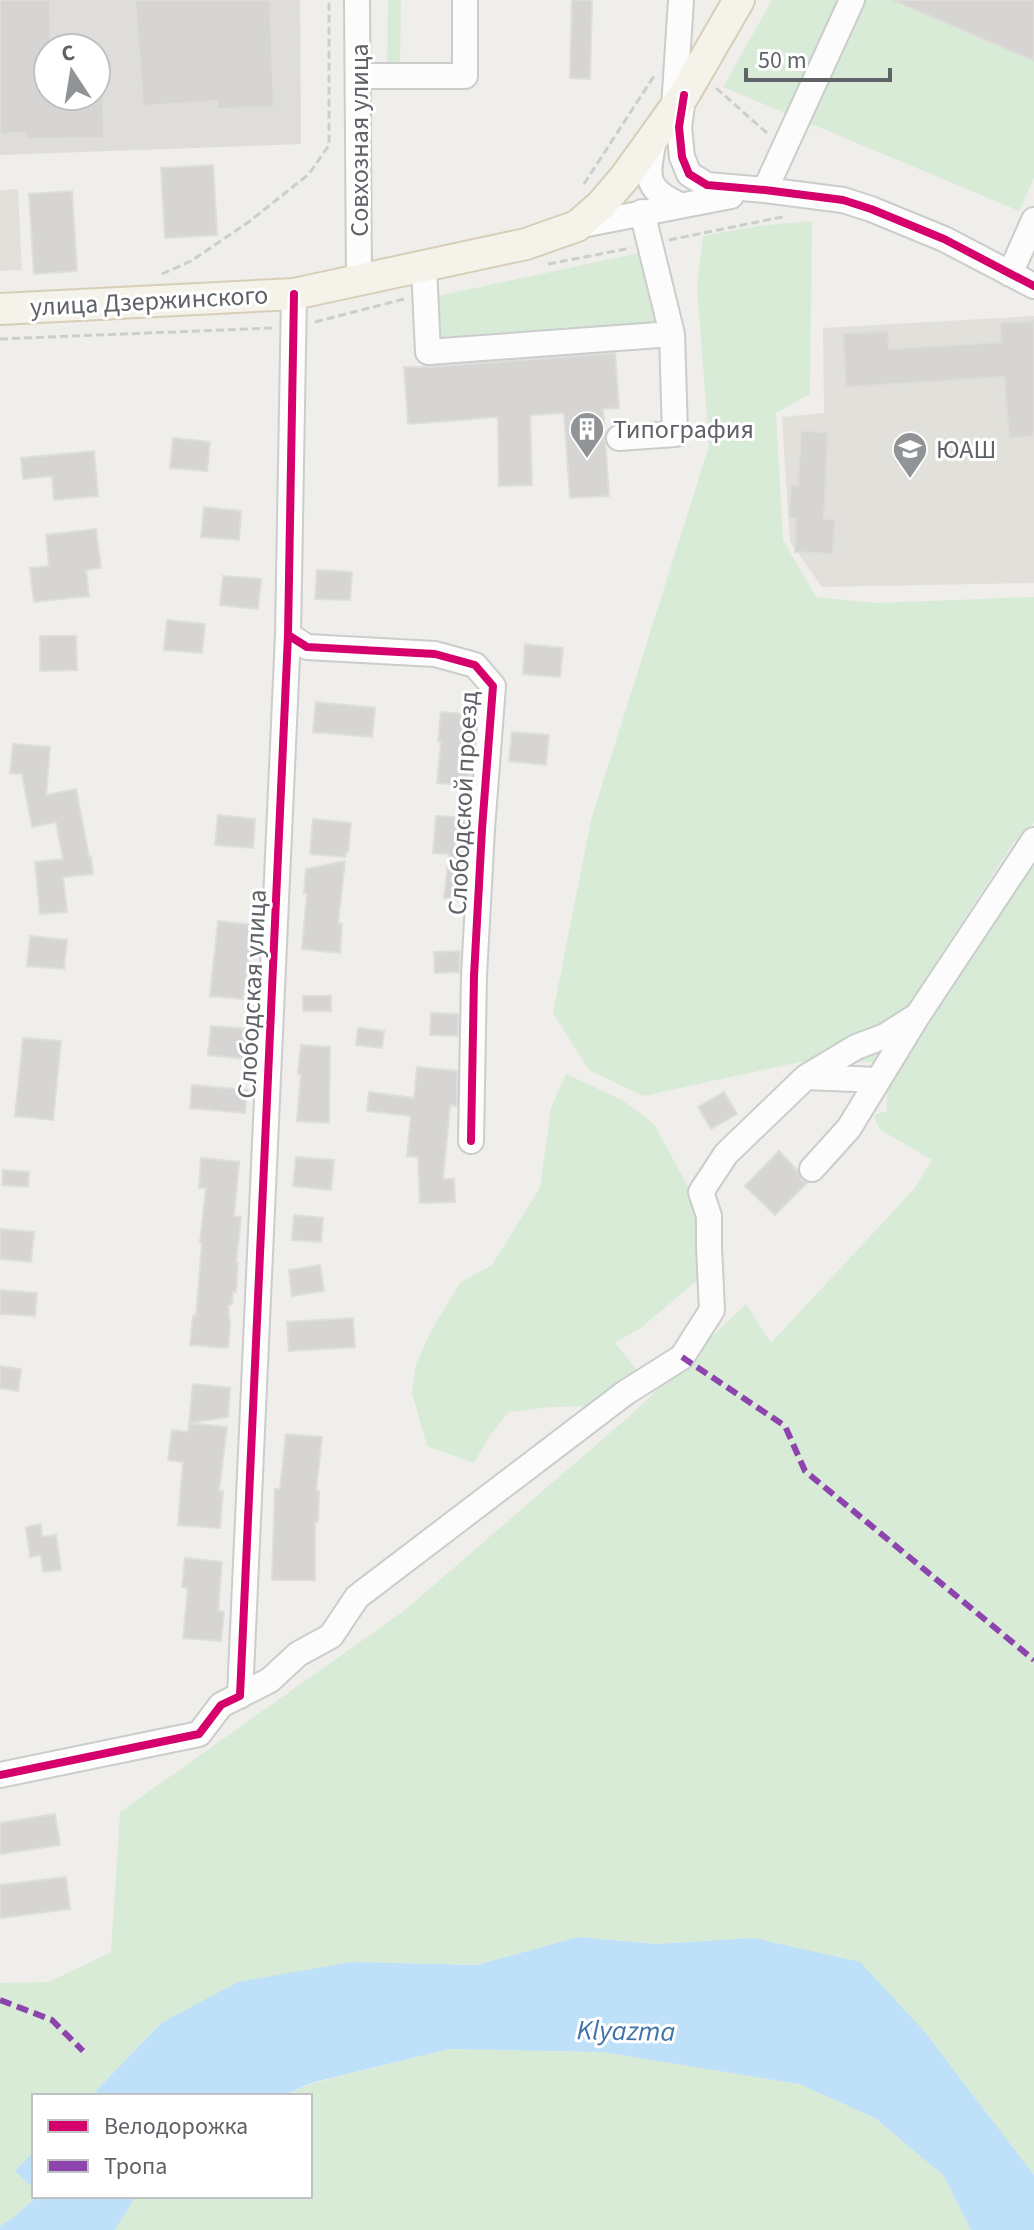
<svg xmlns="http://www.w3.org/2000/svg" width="1034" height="2230" viewBox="0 0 1034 2230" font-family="'Source Sans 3',sans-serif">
<rect width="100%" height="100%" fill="#efeeea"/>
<!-- industrial -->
<path fill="#dfddda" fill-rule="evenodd" d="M0 0H300L301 144 0 155ZM48 48H96V96H48Z"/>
<!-- education -->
<path fill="#e2e0da" d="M18 189 22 270 0 271V190Z
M1034 316V583L822 587 790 542 782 417 824 413 823 328Z"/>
<!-- green -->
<path fill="#d8ebd6" d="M388 0H401L400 68H387Z
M772 0H1034V178L1019 211 723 87Z
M812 221 810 394 776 413 783 540 816 597 876 603 1034 597V823L1014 842 937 961 878 1062H800L643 1096 589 1070 553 1013 591 820 709 446 697 286 703 236 758 226Z
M648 251 666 328 434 345 433 297Z
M1034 857V2175L924 2031 753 1938 656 1944 578 1937 477 1965 351 1962 160 2023 91 2096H34V2151L26 2159 33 2200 13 2218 0 2226V1983L49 1982 111 1952 120 1812 405 1610 634 1412 746 1304 771 1343 914 1189 932 1160 879 1129 874 1115 887 1111V1078Z
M566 1074 622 1100 654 1124 693 1196 714 1266 642 1327 615 1343 639 1373 608 1406 550 1407 509 1412 490 1435 474 1463 427 1446 412 1393 416 1364 430 1333 460 1283 492 1265 540 1188 551 1108Z
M449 2049 603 2052 799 2084 875 2118 944 2176 971 2230H115L136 2196H310V2096H283L311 2084Z"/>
<!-- water -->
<path fill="#bfe0f9" d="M578 1937 656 1944 753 1938 860 1962 924 2031 1034 2175V2230H971L944 2176 875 2118 799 2084 603 2052 449 2049 311 2083 283 2096H91L161 2023 238 1982 351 1962 477 1965Z
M34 2151V2196H136L115 2230H0V2226L13 2218 33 2200 31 2186 15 2171Z"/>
<!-- building -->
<path fill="#d6d5d3" stroke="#deddd9" stroke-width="2" d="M0 0H50L51 43H48V96H103L104 138 26 139 25 133 0 134Z
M135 0H270L274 107 217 109V101L143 106Z
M572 0H592L590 79 570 78Z
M893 0H1034V61Z
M213 165 217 235 165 238 161 168Z
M72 191 77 271 34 274 29 194Z
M1034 321V436L1009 438 1004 377 846 387 843 333 888 331 889 349 1001 342 1000 323Z
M615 353 619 408 603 409 609 496 570 498 564 413 530 415 532 485 499 486 498 417 408 424 404 367H429Z
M801 431 828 432 824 519H835L833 554 795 552 796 518H789L791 485H798Z
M173 438 210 442 207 471 170 468Z
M94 451 98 496 54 500 52 476 23 479 21 458Z
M204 507 241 511 239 540 201 537Z
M96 529 101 568 86 570 89 596 34 602 30 568 49 566 46 535Z
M317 570 352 572 350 600 315 599Z
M223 576 261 579 258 609 220 605Z
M167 620 205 624 202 653 164 650Z
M40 636H76L77 670 40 671Z
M525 644 563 648 560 677 523 674Z
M316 702 375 708 372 737 313 732Z
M441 712 476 715 470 786 437 783 441 742H438Z
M512 732 549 735 546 765 509 761Z
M13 744 50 747 46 795 76 789 89 857H91L93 874 63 877 67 912 40 914 35 862 63 859 56 822 32 827 22 774 10 773Z
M218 815 255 819 253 848 215 845Z
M436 816 468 818 463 899 444 898 449 854 433 853Z
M313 819 351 823 348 852H346L345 857 310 854Z
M345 861 338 923 342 924 340 953 302 949 307 893H304L306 869Z
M218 921 256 925 253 954H249L243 999 210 996Z
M30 936 67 940 64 969 27 966Z
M460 951 459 972 435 973 434 952Z
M303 996H331V1011H303Z
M431 1013 458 1014V1036L430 1035Z
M211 1026 249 1029 246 1059 208 1055Z
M358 1028 384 1031 382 1048 356 1045Z
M23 1038 61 1041 53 1120 15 1116Z
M301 1045 330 1047 329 1123 297 1121 301 1074H298Z
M417 1067 457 1071V1106L450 1105 443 1179H454L455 1202 420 1203 418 1157 407 1156 411 1116 367 1111 369 1092 414 1098Z
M192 1085 247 1090 245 1113 190 1108Z
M724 1092 737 1114 711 1129 698 1107Z
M779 1151 797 1170 801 1180 807 1183 775 1215 745 1186Z
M296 1157 334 1160 331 1190 293 1186Z
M201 1158 239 1162 234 1216 241 1217 236 1263H238L236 1292H233L232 1304 228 1305 230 1325 228 1348 190 1345 193 1316H196L202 1243 200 1242 206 1188H199Z
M3 1170 29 1172 28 1187 2 1185Z
M294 1215 323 1218 321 1242 292 1240Z
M0 1229 34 1232 31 1262 0 1259Z
M320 1265 324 1291 292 1296 289 1270Z
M0 1290 37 1293 35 1316 0 1314Z
M353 1318 355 1347 289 1351 287 1322Z
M0 1366 21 1369 18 1391 0 1388Z
M193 1384 230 1388 228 1417 189 1423Z
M189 1423 227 1427 219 1491H223L220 1528 178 1525 183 1462 168 1460 172 1430 188 1432Z
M286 1434 322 1437 316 1491H319L318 1522H315V1580H272L275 1489H280Z
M41 1524 42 1537 56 1535 61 1570 43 1572 41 1555 30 1557 26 1527Z
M185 1558 222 1562 218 1611 224 1612 221 1641 183 1638 188 1588 182 1587Z
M55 1814 60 1845 0 1854V1823Z
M66 1877 70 1909 0 1918V1885Z"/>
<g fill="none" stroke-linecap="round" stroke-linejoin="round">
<!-- minor casing -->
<g stroke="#cbcccc" stroke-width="28">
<path id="minor" d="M357 0 359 280
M359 76H465V0
M683 98 679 127 682 157 689 174 707 185 765 190 843 200 871 209 944 239 1034 286
M674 108 681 0
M654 140C647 175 643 189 680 205
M765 190 852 0
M577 226 731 196
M424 267 428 352 672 334 642 212
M1010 274 1034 220
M619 438 675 434 672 334
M288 635 307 647 435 654 475 665 493 686 482 829 474 976 471 1141
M806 1077 878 1080
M812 1169 849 1128 918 1015 1034 840
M240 1696 288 635 294 294
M0 1775 199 1734 221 1705 270 1680 298 1654 331 1636 357 1597 625 1393 682 1357 712 1310 709 1247V1216L701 1192 726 1154 806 1077 856 1047 885 1036 918 1015"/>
</g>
<!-- major casing -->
<g stroke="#d7ceb8" stroke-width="34">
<path id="major" d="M0 309 294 294 526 244 577 226 601 205 625 177 684 95 739 0"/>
</g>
<!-- path -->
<path stroke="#cacfcc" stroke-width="3" stroke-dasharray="8 4" stroke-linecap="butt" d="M716 88 767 133
M584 184 654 76
M669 240 787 216
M548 264 631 248
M162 274 191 261 250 221 309 174 329 145V0
M315 322 404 299
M0 339 272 328"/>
<!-- minor -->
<use href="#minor" stroke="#fdfcfc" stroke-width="24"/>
<!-- major -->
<use href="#major" stroke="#f4f2e9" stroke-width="30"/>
<!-- quiet -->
<path stroke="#8e44ad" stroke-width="6" stroke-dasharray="12 6" stroke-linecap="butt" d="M682 1357 785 1426 805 1471 1034 1660
M0 2000 52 2020 83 2051"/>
<!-- cycleway casing -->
<g stroke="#fff" stroke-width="13">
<path id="cycleway" d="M684 95 679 127 682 157 689 174 707 185 765 190 843 200 871 209 944 239 1034 286
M288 635 307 647 435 654 475 665 493 686 482 829 474 976 471 1141
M0 1775 199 1734 221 1705 240 1696 288 635 294 294"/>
</g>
<!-- cycleway -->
<use href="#cycleway" stroke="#d6006c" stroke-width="8"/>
</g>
<!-- icons -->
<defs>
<g id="building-pin" transform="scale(1.8)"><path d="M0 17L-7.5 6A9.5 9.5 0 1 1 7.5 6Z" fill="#919496" stroke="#fff"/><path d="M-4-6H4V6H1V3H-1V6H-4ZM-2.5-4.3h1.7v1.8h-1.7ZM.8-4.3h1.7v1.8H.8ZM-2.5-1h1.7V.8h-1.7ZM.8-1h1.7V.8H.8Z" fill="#fff"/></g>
<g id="university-pin" transform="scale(1.8)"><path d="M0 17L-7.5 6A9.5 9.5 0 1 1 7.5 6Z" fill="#919496" stroke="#fff"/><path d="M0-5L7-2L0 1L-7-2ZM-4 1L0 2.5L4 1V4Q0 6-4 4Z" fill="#fff"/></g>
</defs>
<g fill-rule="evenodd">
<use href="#building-pin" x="587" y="429"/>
<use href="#university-pin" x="910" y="449"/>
</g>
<g text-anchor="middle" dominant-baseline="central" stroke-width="6" stroke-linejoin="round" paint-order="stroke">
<!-- street labels -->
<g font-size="26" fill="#5f6368" stroke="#fff">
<text transform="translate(359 140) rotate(-90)">Совхозная улица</text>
<text transform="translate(149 301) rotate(-3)">улица Дзержинского</text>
<text transform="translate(463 803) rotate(-87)">Слободской проезд</text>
<text transform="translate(252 994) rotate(-87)">Слободская улица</text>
</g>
<!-- poi labels -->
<g font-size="26" fill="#5f6368" stroke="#fff" text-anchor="start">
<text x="613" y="429">Типография</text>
<text x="936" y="449">ЮАШ</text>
</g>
<!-- water labels -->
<g font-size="28" font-style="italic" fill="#4174aa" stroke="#fff">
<text transform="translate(626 2031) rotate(1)">Klyazma</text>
</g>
</g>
<!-- legend -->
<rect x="32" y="2094" width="280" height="104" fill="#ffffff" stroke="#bfc1c3" stroke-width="2"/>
<rect x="48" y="2120" width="40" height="12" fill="#d6006c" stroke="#bfc1c3" stroke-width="2"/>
<text x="104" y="2134" font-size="24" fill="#5f6368">Велодорожка</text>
<rect x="48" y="2160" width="40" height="12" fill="#8e44ad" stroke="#bfc1c3" stroke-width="2"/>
<text x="104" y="2174" font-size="24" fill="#5f6368">Тропа</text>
<!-- north arrow -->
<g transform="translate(72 72) rotate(348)"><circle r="38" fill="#ffffff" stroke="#bfc1c3" stroke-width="2"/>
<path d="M0-6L14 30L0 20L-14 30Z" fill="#919496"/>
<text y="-12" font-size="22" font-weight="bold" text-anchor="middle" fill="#5f6368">С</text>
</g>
<!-- scale -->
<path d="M746 68v12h144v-12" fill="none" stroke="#5f6368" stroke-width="4"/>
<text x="758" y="68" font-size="24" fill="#5f6368" stroke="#ffffff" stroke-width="6" paint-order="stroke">50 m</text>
</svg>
